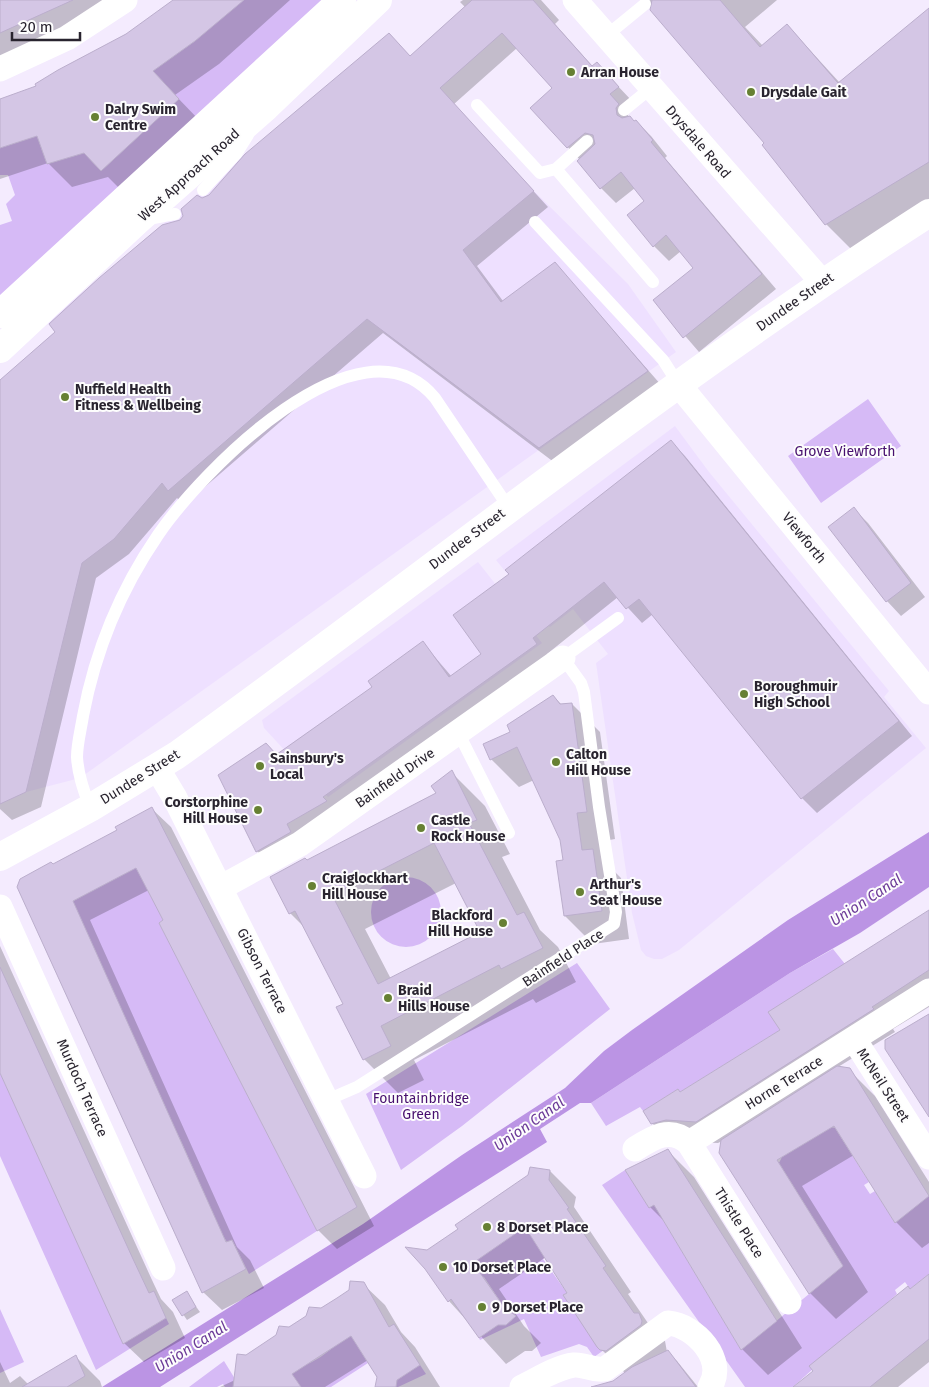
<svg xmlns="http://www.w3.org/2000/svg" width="929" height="1387" viewBox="0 0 929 1387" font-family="'Fira Sans',sans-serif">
<rect width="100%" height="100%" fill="#f4ebfe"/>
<!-- built -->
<path fill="#eee0ff" d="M389 33 534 191 628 284 676 352 80 778 26 792 0 804V380L55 332 47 322Z
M675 426 709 472 889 691 884 697 926 748 679 950 662 959H654L646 956 641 950 632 913 596 663 608 654 573 609 550 627 496 560Z
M478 562 542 643 328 797 264 728 262 720Z"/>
<!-- green -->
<path fill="#d6baf6" d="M243 0H325L0 299V225L12 221 6 204 15 195 8 175H0V148L37 136 47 164 84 153 101 171 179 99 153 71 195 41Z
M868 399 901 446 821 503 788 456Z
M141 864 140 875 163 920 159 923 317 1231 249 1274 232 1240 227 1242 222 1234 181 1141 66 905Z
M371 912a35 35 0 1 1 70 0a35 35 0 1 1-70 0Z
M833 949 845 964 769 1012 780 1030 680 1092 678 1089 643 1111 640 1107 606 1126 591 1103 790 973Z
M577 963 610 1009 462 1126 401 1170 366 1094Z
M0 1073 124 1343 166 1318 169 1324 96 1370 0 1156Z
M831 1127 835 1128 869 1182 864 1185 870 1194 875 1191 895 1223 929 1195V1274L910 1289 905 1282 895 1290 897 1294 888 1302 894 1309 877 1311 793 1387H745L602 1185 625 1170 649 1207 654 1205 741 1350 843 1266 779 1163 782 1157Z
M532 1208 546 1256 543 1259 567 1293 563 1295 604 1350 594 1357 587 1347 579 1344 541 1357 524 1319 480 1340 479 1338 498 1325H506L512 1320V1312L504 1307 484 1277 461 1265Z
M0 1309 24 1362 0 1373Z
M352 1326 364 1343 358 1347 368 1363 331 1387H291L280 1371C310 1369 335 1350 352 1326Z
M224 1361 240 1387H225L223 1384 217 1387H189Z
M420 1365 426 1374 398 1387H393L397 1380Z"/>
<!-- water -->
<path fill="#bb94e4" d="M929 832V887L860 933 790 973 591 1103H580L540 1129 547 1142 160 1387H102L363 1224 462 1155 565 1088 604 1051 632 1030 788 920Z"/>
<!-- shadow -->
<path fill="#0003" fill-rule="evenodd" d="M0 0H130L0 67Z
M175 0H290L219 64 175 95 202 123 125 194 108 177 72 187 48 163 0 179V100L37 87 127 35Z
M463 0H541L559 20 555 24 593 67 597 64 633 102 624 110 632 121H636L651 136 667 156 665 158 776 289 699 352 655 301 695 268 681 251 669 261 654 246 646 201 635 188 616 203 601 188 580 160 531 108 553 89 517 48 454 104 548 207 477 266 503 301 555 264 662 386 555 463 383 333 184 505 177 498 129 554 96 578 41 807 12 820 0 809V382L181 222 202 199 210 197 410 57 465 7 460 2Z
M644 0H777L745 27 763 46 787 25 840 83 929 10V204L852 250 826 224 766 143Z
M670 441 685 456 912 736 817 813 802 798 653 614 642 623 618 597 547 654 551 659 272 865 257 851 276 755 374 687 423 643 452 677 483 655 510 575Z
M854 509 868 523 925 597 901 616 887 601Z
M553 696 562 705 572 704 600 732 615 839 604 841 608 865 621 878 629 939 593 944 565 916V861L561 839 534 780 519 787 491 759 512 732Z
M451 772 485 806 510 854 502 857 540 930 558 947 576 982 536 1003 533 999 414 1060 424 1080 398 1093 364 1059 345 1004 306 929 290 913 307 861 437 793ZM456 883 482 932 391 979 365 929Z
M152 809 171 827 374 1226 337 1249 318 1230 161 923 164 920 149 890 90 920 237 1247 250 1260 264 1288 222 1310 203 1292 53 865 118 830Z
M929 912V1007L893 1029 895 1032 838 1067 849 1070 875 1096 929 1182V1243L922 1248 896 1222 854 1155 802 1186 868 1292 836 1319 810 1293 722 1141 718 1143 689 1142 674 1145 652 1123 681 1094 782 1030Z
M0 946 152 1280 161 1299 173 1312 185 1338 144 1362 124 1343 0 1070Z
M667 1150 694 1177 802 1348 768 1375 742 1349 668 1225 650 1207Z
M550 1171 576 1197 574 1207 631 1292 628 1294 650 1326 665 1341 667 1352 677 1361 698 1387H593L614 1382 625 1373 601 1349 546 1257 499 1289 524 1326 541 1343 532 1351H525L506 1364 449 1301 427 1251Z
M929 1276V1362L898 1387H795Z
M363 1284 385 1305 401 1332 415 1347 440 1387H382L368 1360 325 1387H220L235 1380 246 1356Z
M186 1293 200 1312 187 1320 174 1301Z
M76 1357 100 1381 102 1387H0V1362L10 1383 20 1376 29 1385Z"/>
<!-- building -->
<path fill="#d4c6e5" stroke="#bbaecc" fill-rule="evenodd" d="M0 0H73L0 33Z
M173 0H244L195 41 153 71 179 99 101 171 84 153 47 164 37 136 0 148V99L36 86 35 84 58 70 126 34Z
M472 0H533L592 66 597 62 619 87 610 94 619 104 616 108 617 115 622 118 630 116 634 121 636 120 653 140 651 142 762 274 683 338 653 300 693 268 666 235 653 247 627 215 644 201 621 172 600 189 577 161 595 144 593 135 585 133 567 148 530 108 552 88 502 33 440 88 534 191 463 250 501 302 555 262 648 371 539 448 367 319 168 491 162 483 114 539 82 563 26 792 0 804V380L55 332 49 324 99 278 162 225 180 220 183 216 181 209 197 195 202 198 209 195 245 154 389 33 410 56Z
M652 0H720L760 47 787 24 838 83 929 8V162L825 225 762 145 764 143 650 10Z
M671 440 899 721 801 799 639 599 626 609 604 582 533 638 537 644 323 797 327 801 287 824 291 832 256 852 218 775 266 743 276 754 280 752 372 687 368 681 423 641 449 677 481 654 453 615 509 574 505 570Z
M854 507 911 583 886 602 828 527Z
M553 695 560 704 572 703 587 812 577 813 582 850 593 849 602 911 564 916 556 861 563 860 560 840 517 747 490 760 483 744 510 732 507 725Z
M452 770 477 820 469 823 517 915 524 912 543 948 501 969 499 965 381 1026 391 1046 363 1060 336 1007 343 1004 295 911 289 914 270 877 305 858 307 860 436 793 431 786ZM434 843 480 932 378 984 332 895Z
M152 807 357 1207 317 1231 162 929 159 923 163 920 136 868 73 901 226 1242 232 1240 246 1269 202 1293 17 887 20 879 51 862 53 864 117 830 115 827Z
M929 910V970L872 1007 874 1009 696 1122 666 1120 651 1124 643 1111 678 1089 680 1092 780 1030 768 1012Z
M0 967 133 1259 149 1293 154 1291 166 1318 123 1344 0 1073Z
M929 1014V1117L885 1049V1040Z
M837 1066 850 1068 929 1196 895 1223 834 1126 777 1160 843 1266 809 1294 719 1153 721 1140Z
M668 1149 777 1321 741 1350 654 1205 649 1208 625 1170Z
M530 1167 550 1170 549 1180 569 1208 567 1209 606 1266 603 1268 634 1313H639L642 1321 641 1325 606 1351 600 1350 597 1347 563 1295 567 1293 525 1227 473 1263 504 1307 516 1316 506 1325H498L479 1338 451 1299 448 1302 425 1269 405 1247 427 1250 458 1229 455 1225 528 1175Z
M929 1274V1339L870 1387H793L813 1371 809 1366 908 1286 910 1289Z
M350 1281 364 1282 389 1327 394 1324 420 1365 397 1380 396 1387H375L377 1377 351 1336 292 1374 301 1387H233L237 1354 246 1355 276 1335 279 1326 289 1327 306 1316 309 1307 321 1308 337 1298 349 1290Z
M187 1291 196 1307 182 1316 172 1300Z
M668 1350 696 1387H591L613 1381 632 1367Z
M76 1355 85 1376 67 1387H22Z"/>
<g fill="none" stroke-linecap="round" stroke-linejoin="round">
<!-- service -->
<path stroke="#fff" stroke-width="12" d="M606 36 645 4
M477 105 540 173 556 169 587 141
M624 110 651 88
M556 169 653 282
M203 190 236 154 248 135
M148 219 175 214
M535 222 663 360 679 385
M459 734 509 833
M90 808C84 791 78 775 77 757 77 744 81 729 83 716 95 652 121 589 158 535 201 472 360 308 435 398L509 508
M327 1100 357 1087 614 924 616 912 599 807 584 692 581 683 563 658 618 618"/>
<!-- minor -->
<path stroke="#fff" stroke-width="25" d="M575 0 823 283
M0 69 67 38 125 0
M679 385 929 692
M157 768 175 798 364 1176
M220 888 300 844 563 658
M0 907 163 1268
M854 1039 929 1157
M689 1143 789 1302
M635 1149C652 1138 670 1126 689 1143L929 991
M522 1387C537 1380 557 1367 574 1365 585 1364 592 1371 605 1369L668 1323C695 1325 727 1360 710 1387"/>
<!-- tertiary -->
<path stroke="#fff" stroke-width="28" d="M0 314 342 0
M0 349 137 221 266 107 378 0
M0 857 90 808 177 755C428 574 669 380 929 213"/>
</g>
<!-- markers -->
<g fill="#668033" stroke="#fdfdfd" stroke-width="2">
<circle cx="571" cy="72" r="5"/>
<circle cx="751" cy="92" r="5"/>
<circle cx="95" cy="117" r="5"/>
<circle cx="65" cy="397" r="5"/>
<circle cx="744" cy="694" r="5"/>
<circle cx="556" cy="762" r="5"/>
<circle cx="260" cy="766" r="5"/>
<circle cx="258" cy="810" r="5"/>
<circle cx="421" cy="828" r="5"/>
<circle cx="312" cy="886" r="5"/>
<circle cx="580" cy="892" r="5"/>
<circle cx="503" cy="923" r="5"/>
<circle cx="388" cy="998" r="5"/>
<circle cx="487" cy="1227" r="5"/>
<circle cx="443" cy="1267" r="5"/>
<circle cx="482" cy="1307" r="5"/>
</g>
<g text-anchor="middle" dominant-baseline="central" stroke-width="4" stroke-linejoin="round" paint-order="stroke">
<!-- poi labels -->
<g font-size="14" font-weight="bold" fill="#29242f" stroke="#fdfdfd" text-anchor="start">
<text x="581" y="72">Arran House</text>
<text x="761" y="92">Drysdale Gait</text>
<text x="105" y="109">Dalry Swim<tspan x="105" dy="16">Centre</tspan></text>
<text x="75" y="389">Nuffield Health<tspan x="75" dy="16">Fitness &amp; Wellbeing</tspan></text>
<text x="754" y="686">Boroughmuir<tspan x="754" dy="16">High School</tspan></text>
<text x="566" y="754">Calton<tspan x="566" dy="16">Hill House</tspan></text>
<text x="270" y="758">Sainsbury's<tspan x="270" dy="16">Local</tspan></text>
<text x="248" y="802" text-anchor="end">Corstorphine<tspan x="248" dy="16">Hill House</tspan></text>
<text x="431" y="820">Castle<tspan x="431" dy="16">Rock House</tspan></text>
<text x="322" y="878">Craiglockhart<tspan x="322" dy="16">Hill House</tspan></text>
<text x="590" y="884">Arthur's<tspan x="590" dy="16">Seat House</tspan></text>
<text x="493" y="915" text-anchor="end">Blackford<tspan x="493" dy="16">Hill House</tspan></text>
<text x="398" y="990">Braid<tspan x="398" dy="16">Hills House</tspan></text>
<text x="497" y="1227">8 Dorset Place</text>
<text x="453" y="1267">10 Dorset Place</text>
<text x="492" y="1307">9 Dorset Place</text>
</g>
<!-- street labels -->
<g font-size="14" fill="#29242f" stroke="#fdfdfd">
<text transform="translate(698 142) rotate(49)">Drysdale Road</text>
<text transform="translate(189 175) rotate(-42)">West Approach Road</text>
<text transform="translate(795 302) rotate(-35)">Dundee Street</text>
<text transform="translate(804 538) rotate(51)">Viewforth</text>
<text transform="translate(467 539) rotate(-37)">Dundee Street</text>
<text transform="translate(140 777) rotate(-32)">Dundee Street</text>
<text transform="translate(395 778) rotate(-35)">Bainfield Drive</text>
<text transform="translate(563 958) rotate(-33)">Bainfield Place</text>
<text transform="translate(262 971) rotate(63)">Gibson Terrace</text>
<text transform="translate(784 1083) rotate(-32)">Horne Terrace</text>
<text transform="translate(883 1085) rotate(57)">McNeil Street</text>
<text transform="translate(82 1088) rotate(66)">Murdoch Terrace</text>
<text transform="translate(739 1223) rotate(58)">Thistle Place</text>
</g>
<!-- park labels -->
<g font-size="14" fill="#470f6e" stroke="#fdfdfd">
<text x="845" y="451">Grove Viewforth</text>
<text x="421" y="1098">Fountainbridge<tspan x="421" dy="16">Green</tspan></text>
</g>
<!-- water labels -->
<g font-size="15" font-style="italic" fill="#6c3b98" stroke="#fdfdfd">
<text transform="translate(866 900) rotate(-33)">Union Canal</text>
<text transform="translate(529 1124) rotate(-35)">Union Canal</text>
<text transform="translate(191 1347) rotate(-32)">Union Canal</text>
</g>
</g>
<!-- scale -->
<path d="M12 32v8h68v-8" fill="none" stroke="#29242f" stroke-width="2.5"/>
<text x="20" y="32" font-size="15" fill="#29242f" stroke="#fdfdfd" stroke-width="4" paint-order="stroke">20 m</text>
</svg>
